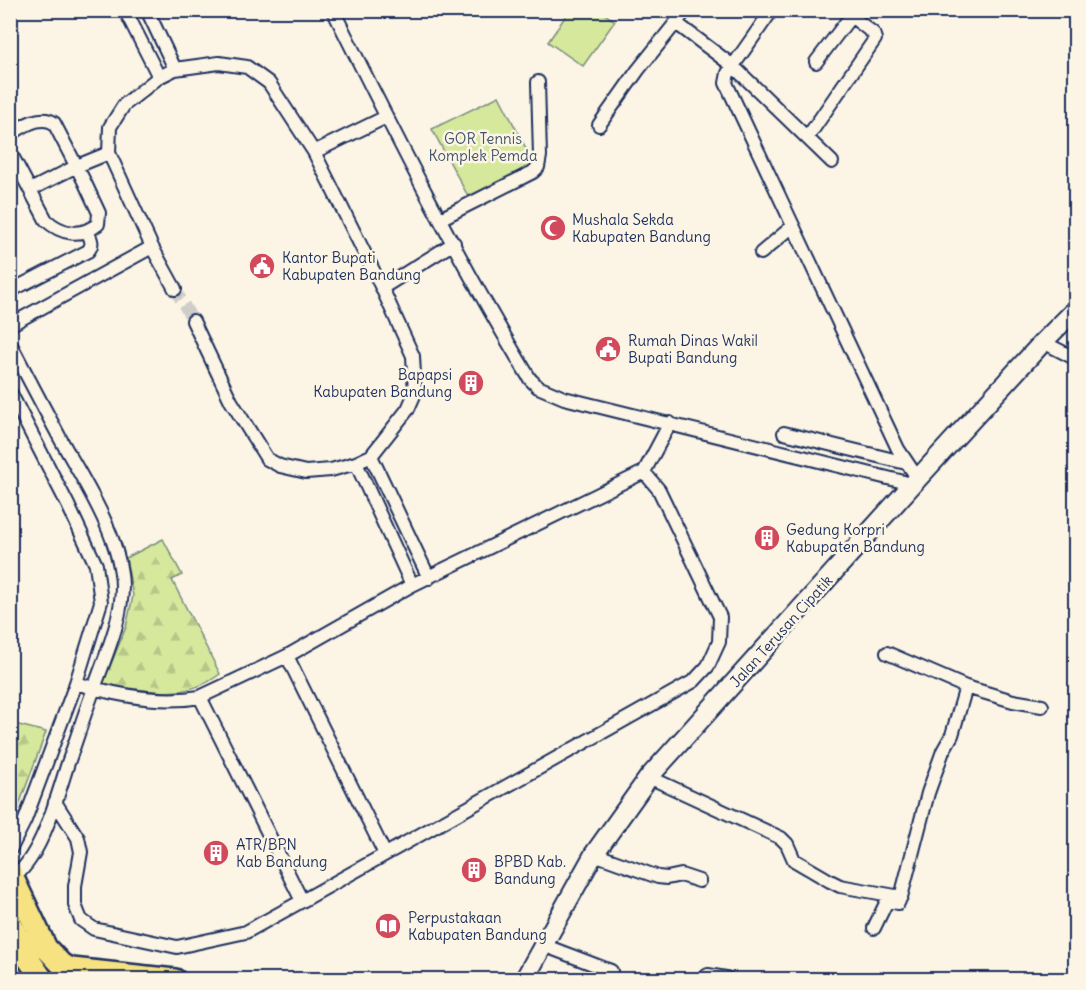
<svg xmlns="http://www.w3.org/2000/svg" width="1086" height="990" viewBox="0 0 1086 990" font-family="Delius,sans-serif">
<defs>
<pattern id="forest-firs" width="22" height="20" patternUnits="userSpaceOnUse" patternTransform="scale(1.5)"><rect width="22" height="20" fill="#d6e89c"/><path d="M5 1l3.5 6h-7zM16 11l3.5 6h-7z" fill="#b7c789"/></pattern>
</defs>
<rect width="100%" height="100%" fill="#fcf5e5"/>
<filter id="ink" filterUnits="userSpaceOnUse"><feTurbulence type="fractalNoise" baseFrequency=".0167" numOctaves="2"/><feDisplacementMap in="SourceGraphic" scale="12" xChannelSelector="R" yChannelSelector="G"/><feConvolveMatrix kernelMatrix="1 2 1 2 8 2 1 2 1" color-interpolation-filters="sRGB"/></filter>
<g filter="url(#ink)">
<!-- forest -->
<path fill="url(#forest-firs)" stroke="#788c7d" stroke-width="1.5" d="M163 539 182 575 172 580 220 674C184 702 144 690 103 684L126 627 133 596 126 558Z
M11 723 46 732 11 827 10 723Z"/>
<!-- park -->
<path fill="#d6e89c" stroke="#788c7d" stroke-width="1.5" d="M569 11H600L615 21 583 66 548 42Z
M499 96 534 164 469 198 432 129Z"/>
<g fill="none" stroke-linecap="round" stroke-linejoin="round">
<!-- minor-tunnel -->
<path stroke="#cfcdca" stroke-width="12" stroke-dasharray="12 6" stroke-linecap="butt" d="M175 289 193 321"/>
<!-- minor casing -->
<g stroke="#1b2f5e" stroke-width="16">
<path id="minor" d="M125 10 159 77
M147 10 175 69
M333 10C395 135 458 260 530 379L538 387 564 398 904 482 912 485
M772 10 728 73 726 83 898 449 918 479
M676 23 733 66 832 162
M816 62 851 16
M599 125 638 70 686 10
M10 135C22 126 40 114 54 123L84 181 99 213 98 224C81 238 61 234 46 220L10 152
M807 138 875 39 873 33 851 16 854 10
M314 152 386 117
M30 190 77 166 109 153
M440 219 533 172 538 167 540 156 538 82
M761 253 793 226
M382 288 454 243
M175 289 152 247 109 153 110 127 124 105 159 77 175 69 219 63 247 67 269 83 314 152 382 288 413 356 415 393 408 409 371 456 356 463 331 470 306 472 280 466 267 459 231 401 193 321
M10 291 88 251C94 244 91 239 87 231
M10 325 152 247
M1043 342 1076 359
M10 343C27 376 44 408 61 440 84 482 121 537 122 586 122 620 106 654 95 686 85 712 77 738 68 763 57 797 41 860 10 880
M10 392 68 505 96 565 101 602 76 683 25 820 10 850
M784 433 906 463
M371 456 429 578
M356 463 412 585
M887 653 966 687 1013 701 1042 706
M287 656 385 854
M200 697 287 656 412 585 644 472
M649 777 781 838 787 844 794 860 830 881 840 886 901 897 928 793 943 751 952 735 966 687
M55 802 78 838 81 852 75 886V905L81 920 94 929 177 947 246 932 302 901 200 697C160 704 115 695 76 683
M594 854 658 877 667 878 681 875 699 881
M302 901 694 681 708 666 719 642 720 617 659 490 644 472 670 423
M874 928 887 901 898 903 899 901
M543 945 611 971
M701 980 708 975 726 978"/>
</g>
<!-- secondary casing -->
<g stroke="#1b2f5e" stroke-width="22">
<path id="secondary" d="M524 980 594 854 649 777 912 485 1043 342 1076 309"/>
</g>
<!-- trunk casing -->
<g stroke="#1b2f5e" stroke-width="26">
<path id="trunk" d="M10 872 46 948 62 965 72 969 175 980
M10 922 29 960 43 980"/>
</g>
<!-- minor -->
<use href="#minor" stroke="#fcf5e5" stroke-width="12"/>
<!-- secondary -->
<use href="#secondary" stroke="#fcf5e5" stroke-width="18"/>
<!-- trunk -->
<use href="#trunk" stroke="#f7e281" stroke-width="21"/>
</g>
</g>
<!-- icons -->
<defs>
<g id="mosque-disc" transform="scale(1.35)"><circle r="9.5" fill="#d1495b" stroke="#fcf5e5"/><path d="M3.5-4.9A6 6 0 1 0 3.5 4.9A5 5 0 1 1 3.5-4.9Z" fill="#fff"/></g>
<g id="civic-disc" transform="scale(1.35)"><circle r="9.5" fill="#d1495b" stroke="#fcf5e5"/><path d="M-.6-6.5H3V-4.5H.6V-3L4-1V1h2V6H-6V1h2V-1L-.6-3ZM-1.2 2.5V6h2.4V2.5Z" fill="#fff"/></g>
<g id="building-disc" transform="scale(1.35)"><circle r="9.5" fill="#d1495b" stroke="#fcf5e5"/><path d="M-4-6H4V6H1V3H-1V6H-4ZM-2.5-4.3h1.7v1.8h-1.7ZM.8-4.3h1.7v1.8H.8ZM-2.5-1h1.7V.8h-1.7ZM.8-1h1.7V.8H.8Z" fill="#fff"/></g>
<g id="library-disc" transform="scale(1.35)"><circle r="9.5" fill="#d1495b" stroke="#fcf5e5"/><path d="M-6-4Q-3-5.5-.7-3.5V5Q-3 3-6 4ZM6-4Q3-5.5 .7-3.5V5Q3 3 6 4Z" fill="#fff"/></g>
</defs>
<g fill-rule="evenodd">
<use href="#mosque-disc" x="553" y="228"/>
<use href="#civic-disc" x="262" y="266"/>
<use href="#civic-disc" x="608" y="349"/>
<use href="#building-disc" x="471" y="383"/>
<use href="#building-disc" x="767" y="538"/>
<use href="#building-disc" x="216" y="853"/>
<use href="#building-disc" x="474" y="870"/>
<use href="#library-disc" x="388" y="926"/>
</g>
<g text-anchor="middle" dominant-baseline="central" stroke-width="5" stroke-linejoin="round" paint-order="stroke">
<!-- park labels -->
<g font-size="15" fill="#40546a" stroke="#fcf5e5">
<text x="483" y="138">GOR Tennis<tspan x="483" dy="17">Komplek Pemda</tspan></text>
</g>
<!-- poi labels -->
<g font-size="15" fill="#1b2f5e" stroke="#fcf5e5" text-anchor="start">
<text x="572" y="219">Mushala Sekda<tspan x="572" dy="17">Kabupaten Bandung</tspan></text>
<text x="282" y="257">Kantor Bupati<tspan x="282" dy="17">Kabupaten Bandung</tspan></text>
<text x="628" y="340">Rumah Dinas Wakil<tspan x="628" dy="17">Bupati Bandung</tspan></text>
<text x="452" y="374" text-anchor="end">Bapapsi<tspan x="452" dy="17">Kabupaten Bandung</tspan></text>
<text x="786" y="529">Gedung Korpri<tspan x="786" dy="17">Kabupaten Bandung</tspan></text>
<text x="236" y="844">ATR/BPN<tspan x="236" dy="17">Kab Bandung</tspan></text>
<text x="494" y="861">BPBD Kab.<tspan x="494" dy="17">Bandung</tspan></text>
<text x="408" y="917">Perpustakaan<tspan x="408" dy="17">Kabupaten Bandung</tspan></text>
</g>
<!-- street labels -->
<g font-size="15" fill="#1b2f5e" stroke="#fcf5e5">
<text transform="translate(781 631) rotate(-48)">Jalan Terusan Cipatik</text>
</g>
</g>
<!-- margin -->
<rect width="1086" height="990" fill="none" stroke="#fcf5e5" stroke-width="36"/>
<rect x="18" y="18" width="1050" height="954" fill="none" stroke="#1b2f5e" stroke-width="2" filter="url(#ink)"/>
</svg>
